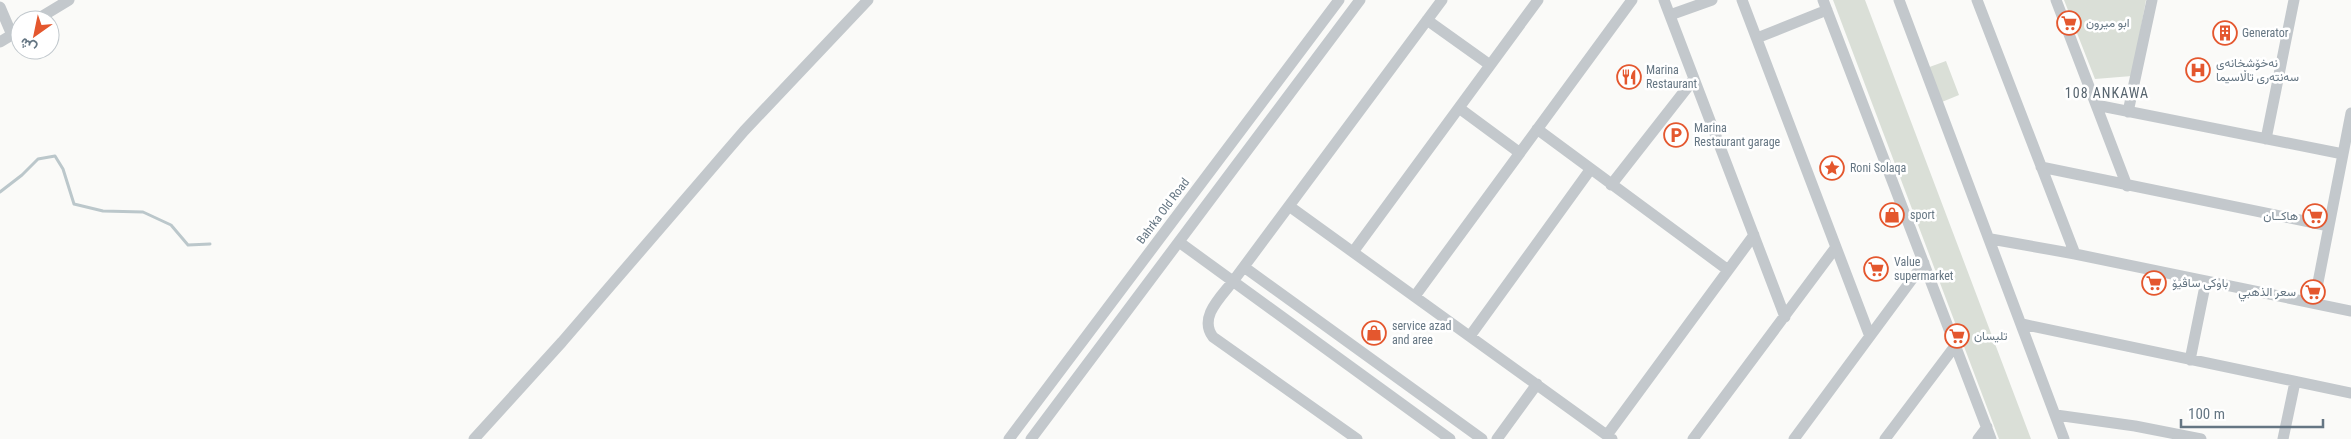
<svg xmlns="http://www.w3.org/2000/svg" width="2351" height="439" viewBox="0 0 2351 439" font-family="'Roboto Condensed',Vazirmatn,sans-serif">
<rect width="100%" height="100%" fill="#fafaf8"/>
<!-- green -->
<path fill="#dadfd7" d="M1833 0H1865L2031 439H1999Z
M2064 0H2146L2132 76 2095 79Z
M1946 61 1959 95 1937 104 1924 69Z"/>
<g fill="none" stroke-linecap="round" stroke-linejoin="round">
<!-- stream -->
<path stroke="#bbc7cb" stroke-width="3" d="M0 192 22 175 38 159 55 156 63 169 74 204 103 211 143 212 171 225 188 245 210 244"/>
<!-- minor -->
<path stroke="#c3c8cc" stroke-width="11" d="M1664 0 1785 317
M1742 0 1869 334
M1823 0 1991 439
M1899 0 2064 439
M1977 0 2075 254
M2056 0 2127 186
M0 7 12 35
M1670 15 1712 0
M36 20 69 0
M1427 20 1490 65
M1757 38 1827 10
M0 42 20 30
M2096 105 2343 154
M1459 108 1520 153
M2128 112 2152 0
M1537 129 1728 270
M2266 139 2294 0
M2041 167 2329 226
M1611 185 1694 79
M1289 206 1612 439
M1991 239 2075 254 2351 311
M1179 242 1450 439
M1353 252 1538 0
M1244 267 1482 439
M1415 296 1632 0
M2314 303 2351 113
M2022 324 2351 393
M1470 336 1590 170
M2190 360 2206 281
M2056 415 2135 426 2201 439
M1607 435 1754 235
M474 439 562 342 744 131 868 0
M1009 439 1339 0
M1031 439 1360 0
M1357 439 1213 337C1198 317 1221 297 1234 280L1442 0
M1497 439 1537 384
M1693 439 1836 247
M1794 439 1924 263
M1885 439 1955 346
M1978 439 1987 427
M2283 439 2295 382"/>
</g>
<!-- icons -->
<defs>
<g id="supermarket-ring" transform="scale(1.25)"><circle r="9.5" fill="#fff" stroke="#e4572e" stroke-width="1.5"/><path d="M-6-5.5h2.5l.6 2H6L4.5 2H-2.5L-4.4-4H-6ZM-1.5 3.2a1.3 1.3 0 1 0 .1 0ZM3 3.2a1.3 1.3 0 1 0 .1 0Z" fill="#e4572e"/></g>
<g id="building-ring" transform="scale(1.25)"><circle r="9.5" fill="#fff" stroke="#e4572e" stroke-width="1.5"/><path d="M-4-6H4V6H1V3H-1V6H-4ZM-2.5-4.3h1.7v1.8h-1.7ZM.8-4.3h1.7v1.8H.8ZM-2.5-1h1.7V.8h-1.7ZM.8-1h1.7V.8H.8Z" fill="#e4572e"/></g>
<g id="hospital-ring" transform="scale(1.25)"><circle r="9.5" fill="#fff" stroke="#e4572e" stroke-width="1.5"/><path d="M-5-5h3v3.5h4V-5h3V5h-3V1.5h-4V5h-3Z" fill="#e4572e"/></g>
<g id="restaurant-ring" transform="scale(1.25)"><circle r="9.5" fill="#fff" stroke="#e4572e" stroke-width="1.5"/><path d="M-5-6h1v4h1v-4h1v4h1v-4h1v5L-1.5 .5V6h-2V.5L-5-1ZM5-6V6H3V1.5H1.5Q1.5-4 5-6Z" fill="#e4572e"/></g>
<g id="parking-ring" transform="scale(1.25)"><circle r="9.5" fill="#fff" stroke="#e4572e" stroke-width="1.5"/><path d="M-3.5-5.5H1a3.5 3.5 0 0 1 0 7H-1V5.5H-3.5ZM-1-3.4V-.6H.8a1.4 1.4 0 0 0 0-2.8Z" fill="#e4572e"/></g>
<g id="sight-ring" transform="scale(1.25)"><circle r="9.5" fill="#fff" stroke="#e4572e" stroke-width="1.5"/><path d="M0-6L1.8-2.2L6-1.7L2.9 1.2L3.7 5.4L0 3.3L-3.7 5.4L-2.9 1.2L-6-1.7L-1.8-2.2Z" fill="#e4572e"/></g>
<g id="shop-ring" transform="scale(1.25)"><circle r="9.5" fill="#fff" stroke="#e4572e" stroke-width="1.5"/><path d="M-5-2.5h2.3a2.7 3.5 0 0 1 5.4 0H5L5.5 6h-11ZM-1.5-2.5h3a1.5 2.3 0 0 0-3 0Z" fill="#e4572e"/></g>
</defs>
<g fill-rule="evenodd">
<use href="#supermarket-ring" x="2069" y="23"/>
<use href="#building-ring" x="2225" y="33"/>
<use href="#hospital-ring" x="2198" y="70"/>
<use href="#restaurant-ring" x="1629" y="77"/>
<use href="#parking-ring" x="1676" y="135"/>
<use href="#sight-ring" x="1832" y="168"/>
<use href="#shop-ring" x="1892" y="215"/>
<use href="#supermarket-ring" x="2315" y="216"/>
<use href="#supermarket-ring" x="1876" y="269"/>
<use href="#supermarket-ring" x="2154" y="283"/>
<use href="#supermarket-ring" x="2313" y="292"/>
<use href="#shop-ring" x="1374" y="333"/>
<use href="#supermarket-ring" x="1957" y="336"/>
</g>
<g text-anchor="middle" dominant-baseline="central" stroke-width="5" stroke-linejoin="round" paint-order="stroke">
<!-- poi labels -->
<g font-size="12" fill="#657683" stroke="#fff" text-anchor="start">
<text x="2086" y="23">ابو ميرون</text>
<text x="2242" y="33">Generator</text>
<text x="2216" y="63">نەخۆشخانەی<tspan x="2216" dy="14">سەنتەری تاڵاسیما</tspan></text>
<text x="1646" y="70">Marina<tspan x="1646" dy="14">Restaurant</tspan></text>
<text x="1694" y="128">Marina<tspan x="1694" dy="14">Restaurant garage</tspan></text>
<text x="1850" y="168">Roni Solaqa</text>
<text x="1910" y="215">sport</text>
<text x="2298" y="216" text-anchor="end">هاكــان</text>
<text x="1894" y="262">Value<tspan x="1894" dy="14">supermarket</tspan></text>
<text x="2172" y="283">باوکی ساڤیۆ</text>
<text x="2296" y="292" text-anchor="end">سعر الذهبي</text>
<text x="1392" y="326">service azad<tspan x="1392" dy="14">and aree</tspan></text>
<text x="1974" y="336">تليسان</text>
</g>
<!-- street labels -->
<g font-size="12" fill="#657683" stroke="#fff">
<text transform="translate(1163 211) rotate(-53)">Bahrka Old Road</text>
</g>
<!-- neighbourhood labels -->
<g font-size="14" letter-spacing="1" fill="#57646e" stroke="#fff">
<text x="2107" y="93">108 ANKAWA</text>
</g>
</g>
<!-- north arrow -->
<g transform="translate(35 35) rotate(213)"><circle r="24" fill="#ffffff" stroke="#c1c8cd"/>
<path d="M0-4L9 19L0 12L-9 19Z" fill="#e4572e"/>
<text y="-8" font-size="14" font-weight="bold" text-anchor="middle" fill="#657683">ش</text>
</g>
<!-- scale -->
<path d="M2181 419v8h142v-8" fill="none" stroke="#657683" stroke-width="2.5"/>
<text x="2188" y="419" font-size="15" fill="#657683" stroke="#ffffff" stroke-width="4" paint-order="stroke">100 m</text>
</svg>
